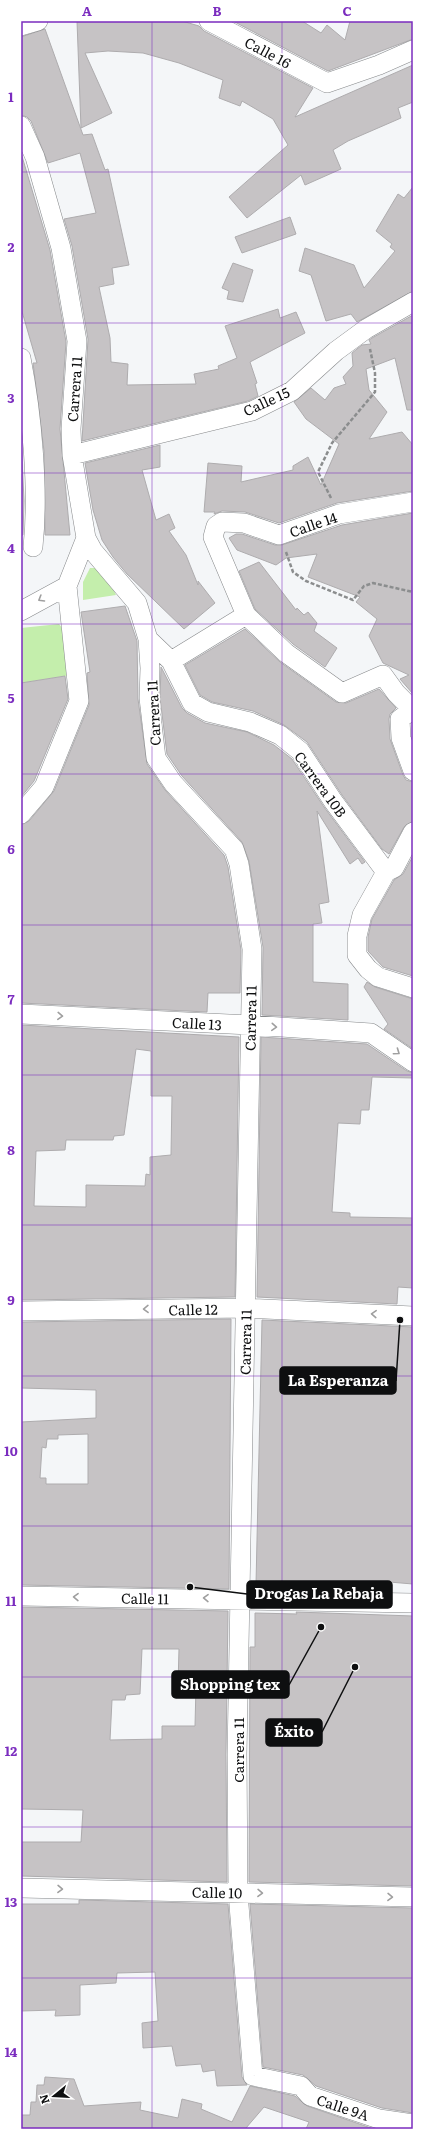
<svg xmlns="http://www.w3.org/2000/svg" width="434" height="2150" viewBox="0 0 434 2150" font-family="Literata,serif">
<rect width="100%" height="100%" fill="#f4f6f8"/>
<!-- green -->
<path fill="#c4eeac" d="M90 568H103L116 595 83 600V582Z
M59 624 63 629 71 675 21 683V628Z"/>
<!-- building -->
<path fill="#c6c3c5" stroke="#aeacae" fill-rule="evenodd" d="M77 21H182L199 26 204 31 313 88 295 117 413 65V102L398 108 401 118 348 141 333 150 341 169 305 185 301 175 247 218 229 197 288 145 273 119 242 101 240 106 219 98 223 80 179 63 143 53 108 51 85 53 112 113 81 128Z
M233 21H302L321 33 327 25 345 40 350 21H413V39L328 71Z
M45 29 83 135 92 134 105 170 108 169 129 265 112 268 114 284 99 287 110 338 111 362 128 364 127 385 196 384 194 374 219 369 218 366 237 358 225 326 278 309 280 318 296 312 305 333 250 362 257 383 255 384 258 396 248 401 82 441 88 339 72 246 64 219 96 213 80 153 48 163 31 121 27 117 21 115V37Z
M21 153 50 250 66 342 60 429 70 535H45L44 451 33 363H37L21 308Z
M413 187V291L357 322 351 314 326 321 311 275 299 271 305 248 354 265 364 288 395 251 390 247 392 244 376 231 398 194 404 198Z
M290 217 296 234 242 253 235 237Z
M233 263 253 270 243 302 227 299 229 291 222 288Z
M413 315V410H407L395 358 366 369 369 390 387 412 369 439 402 432 413 445V491L337 503 279 523 245 512 222 511 214 514 215 512H204L208 463 242 466 241 482 293 470V466L308 457 321 485 339 444 306 419 294 402 311 388 325 400 334 388 346 384 343 377 353 366 352 353 362 345 371 344 369 340 372 338Z
M21 437 24 501 23 535H21Z
M160 445V467L142 470 156 520 169 514 175 528 169 531 186 555 198 585V581L215 603 184 629 127 574 113 557 102 540 93 510 85 463Z
M413 513V694L400 679 409 675 383 663 369 636 377 619 356 602 360 597 308 577 317 554 286 558 276 565 237 550 229 538 236 534H242L275 545H282L342 525Z
M259 562 296 610 297 608 304 615 308 612 317 623 314 631 337 648 325 667 293 644 255 609 239 571Z
M125 606 137 641 138 699 147 764 165 790 224 855 228 867 241 950 240 993H208L207 1012 21 1003V825L29 821 54 791 89 705 87 673 90 672 81 612Z
M245 629 280 662 336 702 346 703 379 689 396 708 390 714 389 719 390 739 403 775 406 780 413 782V821L404 827 389 854 382 849 342 795 307 742 284 725 253 711 212 702 200 695 185 665Z
M161 667 182 708 187 713 205 723 247 732 274 745 292 759 324 807 365 862 362 864 358 858 350 864 317 811 329 902 319 904 322 923 313 924V982L348 984V1020L262 1015 263 947 249 861 242 842 182 776 167 754 160 698Z
M65 676 68 699 34 781 21 797V683Z
M413 856V976L383 967 368 951V937L372 919 394 880 403 874Z
M367 982 375 987 413 999V1049L384 1029 388 1024 364 987Z
M21 1025 239 1037 235 1297 21 1300ZM136 1049 151 1051V1096H172L171 1155 150 1157V1175L146 1174 145 1186 86 1185V1207L34 1206 36 1151 65 1150 66 1140H113L114 1136 124 1135Z
M261 1037 367 1044 407 1071 413 1073V1078L372 1077 369 1110H361L360 1124 338 1123 332 1212 350 1213V1217L413 1218V1288L398 1287 397 1304 257 1297Z
M231 1319 229 1589 21 1585V1422L96 1418V1390L21 1388V1322ZM88 1434V1484H46V1478H40L42 1447 46 1448 47 1439H58V1435Z
M262 1320 413 1327V1584L389 1582 387 1592 291 1590 290 1585 256 1584Z
M21 1607 228 1611 226 1754 227 1882 21 1876V1842H81L83 1810 21 1809ZM142 1649H179L178 1685 196 1686 195 1726H162V1739L110 1740 112 1700H125L126 1695 140 1694Z
M296 1612 413 1616V1886L249 1882 250 1647H255V1613L297 1614Z
M79 1900 228 1904 242 2077 247 2085 217 2086 215 2070 203 2072 201 2064 176 2066 172 2046 143 2048 142 2023 158 2021 155 1972 117 1973 116 1983 80 1985V2015L55 2016 56 2010 21 2011V1904H79Z
M250 1904 413 1908V2113L382 2108 316 2086 303 2075 263 2067Z
M45 2077 74 2079 84 2106 141 2102 140 2110 178 2118 182 2099 202 2104 201 2109 232 2122 250 2086 295 2096 307 2106 374 2129H306L309 2122 264 2107 246 2128 248 2129H21V2115H30L31 2102H36L37 2085H44Z"/>
<g fill="none" stroke-linecap="round" stroke-linejoin="round">
<!-- minor casing -->
<g stroke="#87898b" stroke-width="20">
<path id="minor" d="M209 21 327 83 379 65 413 50
M21 26 38 21
M21 126 35 157 61 248 77 341 71 429 72 455 86 538 93 551 137 603 148 639 171 661 192 703 208 712 250 722 280 735 300 751 333 801 386 872
M21 358C32 414 39 490 33 547
M72 455 252 411 292 391 336 351 366 329 413 302
M21 611 67 586 86 538
M148 639 150 668 149 698 156 758 173 783 234 849 239 864 252 949 237 1754 238 1893 253 2076 301 2086 310 2096 379 2119 413 2124
M171 661 246 615
M412 709 396 693 383 675 342 693 286 653 246 615 213 537 216 526 222 522 244 523 279 535 339 514 413 502
M413 709 400 719 401 738 413 771
M21 814 44 787 79 701 67 586
M413 832 394 868 386 872 362 915 357 936V955L368 969 378 977 413 988
M21 1014 250 1025 371 1033 413 1062
M21 1311 245 1308 413 1316
M21 1596 413 1603
M21 1888 413 1897"/>
</g>
<!-- path -->
<path stroke="#8b8d8e" stroke-width="2.5" stroke-dasharray="4 2" stroke-linecap="butt" d="M331 498 318 472 332 443 375 392V373L370 349
M286 552 293 572 306 581 353 600 364 586 373 583 413 592"/>
<!-- minor -->
<use href="#minor" stroke="#fff" stroke-width="19"/>
</g>
<!-- one-way arrows -->
<defs><path id="oneway-chevron" d="M-2-3.5L2.5 0L-2 3.5" fill="none" stroke-width="1.6" stroke-linecap="round" stroke-linejoin="round"/></defs>
<g stroke="#9f9f9f">
<use href="#oneway-chevron" transform="translate(41 599) rotate(149)"/>
<use href="#oneway-chevron" transform="translate(60 1016) rotate(3)"/>
<use href="#oneway-chevron" transform="translate(274 1027) rotate(4)"/>
<use href="#oneway-chevron" transform="translate(397 1052) rotate(35)"/>
<use href="#oneway-chevron" transform="translate(146 1309) rotate(179)"/>
<use href="#oneway-chevron" transform="translate(374 1314) rotate(-177)"/>
<use href="#oneway-chevron" transform="translate(76 1597) rotate(-179)"/>
<use href="#oneway-chevron" transform="translate(206 1598) rotate(-179)"/>
<use href="#oneway-chevron" transform="translate(60 1889) rotate(1)"/>
<use href="#oneway-chevron" transform="translate(260 1893) rotate(1)"/>
<use href="#oneway-chevron" transform="translate(390 1897) rotate(1)"/>
</g>
<!-- grid -->
<path fill="none" stroke="#7b2cbf" stroke-width="1" stroke-opacity="0.55" d="M152 21V2129M282 21V2129M21 172H413M21 323H413M21 473H413M21 624H413M21 774H413M21 925H413M21 1075H413M21 1225H413M21 1376H413M21 1526H413M21 1677H413M21 1827H413M21 1978H413"/>
<g text-anchor="middle" dominant-baseline="central" stroke-width="3.5" stroke-linejoin="round" paint-order="stroke">
<!-- street labels -->
<g font-size="14" fill="#0e0f10" stroke="#fff">
<text transform="translate(268 52) rotate(28)">Calle 16</text>
<text transform="translate(74 389) rotate(-86)">Carrera 11</text>
<text transform="translate(266 401) rotate(-25)">Calle 15</text>
<text transform="translate(313 524) rotate(-19)">Calle 14</text>
<text transform="translate(153 713) rotate(-93)">Carrera 11</text>
<text transform="translate(321 784) rotate(54)">Carrera 10B</text>
<text transform="translate(250 1018) rotate(-89)">Carrera 11</text>
<text transform="translate(197 1023) rotate(3)">Calle 13</text>
<text transform="translate(193 1309) rotate(-1)">Calle 12</text>
<text transform="translate(245 1342) rotate(-89)">Carrera 11</text>
<text transform="translate(145 1598) rotate(1)">Calle 11</text>
<text transform="translate(238 1750) rotate(-90)">Carrera 11</text>
<text transform="translate(217 1892) rotate(1)">Calle 10</text>
<text transform="translate(343 2107) rotate(18)">Calle 9A</text>
</g>
</g>
<!-- callouts -->
<path fill="none" stroke="#0e0f10" stroke-width="1.5" d="M400 1320L396 1381M190 1587L247 1594M321 1627L289 1685M355 1667L322 1732"/>
<g fill="#0e0f10" stroke="#fff" stroke-width="1.5">
<circle cx="400" cy="1320" r="4"/>
<circle cx="190" cy="1587" r="4"/>
<circle cx="321" cy="1627" r="4"/>
<circle cx="355" cy="1667" r="4"/>
</g>
<g fill="#0e0f10" stroke="#0e0f10" stroke-width="1.5">
<rect x="280" y="1367" width="116" height="27" rx="4"/>
<rect x="247" y="1581" width="145" height="27" rx="4"/>
<rect x="172" y="1671" width="117" height="27" rx="4"/>
<rect x="266" y="1719" width="56" height="27" rx="4"/>
</g>
<g font-size="15" text-anchor="middle" font-weight="bold" fill="#fff">
<text x="338" y="1386">La Esperanza</text>
<text x="319" y="1599">Drogas La Rebaja</text>
<text x="230" y="1690">Shopping tex</text>
<text x="294" y="1737">Éxito</text>
</g>
<!-- border -->
<rect width="434" height="2150" fill="none" stroke="#ffffff" stroke-width="44"/>
<!-- north arrow -->
<g transform="translate(54 2096) rotate(252)" stroke="#ffffff" stroke-width="3" paint-order="stroke">
<path d="M0-3L7 15L0 10L-7 15Z" fill="#0e0f10"/>
<text y="-6" font-size="11" font-weight="bold" text-anchor="middle" fill="#0e0f10">N</text>
</g>
<rect x="22" y="22" width="390" height="2106" fill="none" stroke="#7b2cbf" stroke-width="1.5"/>
<g font-size="13" text-anchor="middle" font-weight="bold" fill="#7b2cbf">
<text x="87" y="16">A</text>
<text x="217" y="16">B</text>
<text x="347" y="16">C</text>
<text x="11" y="102">1</text>
<text x="11" y="252">2</text>
<text x="11" y="403">3</text>
<text x="11" y="553">4</text>
<text x="11" y="703">5</text>
<text x="11" y="854">6</text>
<text x="11" y="1004">7</text>
<text x="11" y="1155">8</text>
<text x="11" y="1305">9</text>
<text x="11" y="1456">10</text>
<text x="11" y="1606">11</text>
<text x="11" y="1756">12</text>
<text x="11" y="1907">13</text>
<text x="11" y="2057">14</text>
</g>
</svg>
